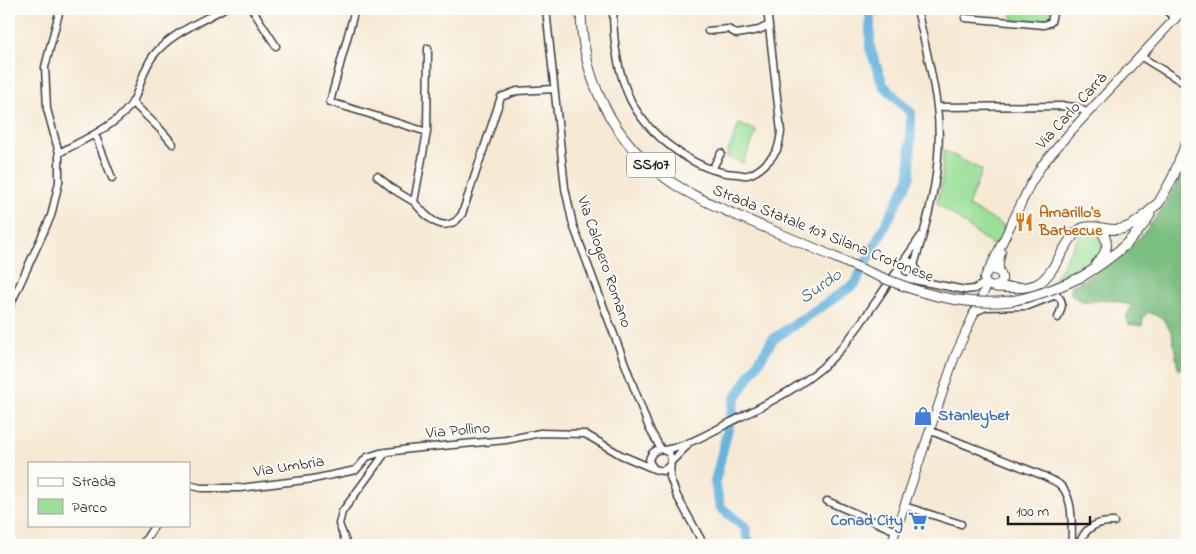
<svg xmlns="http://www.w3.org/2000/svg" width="1196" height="554" viewBox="0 0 1196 554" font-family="'Indie Flower',sans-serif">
<rect width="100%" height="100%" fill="#fdfcf7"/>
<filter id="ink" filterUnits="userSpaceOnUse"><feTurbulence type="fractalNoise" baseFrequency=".02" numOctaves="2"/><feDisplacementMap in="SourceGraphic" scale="10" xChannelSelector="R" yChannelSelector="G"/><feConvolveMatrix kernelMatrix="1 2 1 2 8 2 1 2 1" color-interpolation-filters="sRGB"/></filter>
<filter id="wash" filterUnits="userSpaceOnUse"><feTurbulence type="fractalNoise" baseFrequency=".0096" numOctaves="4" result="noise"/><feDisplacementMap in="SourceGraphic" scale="20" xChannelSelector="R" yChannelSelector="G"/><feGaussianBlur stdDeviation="1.12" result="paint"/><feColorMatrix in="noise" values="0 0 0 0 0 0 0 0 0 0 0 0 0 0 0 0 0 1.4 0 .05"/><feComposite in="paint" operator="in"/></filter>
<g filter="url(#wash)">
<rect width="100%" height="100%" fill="#f6e9d4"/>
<!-- green -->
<path fill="#99df97" stroke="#5a7e5a" d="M1010 9H1052L1049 22 1014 21Z
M739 124 757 131 743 163 726 157Z
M943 150 982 170 968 206 1007 227 996 248 937 203 942 180Z
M1093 230 1098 232 1104 241 1100 256 1082 271 1075 276 1048 285 1058 273 1081 233Z"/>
<!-- forest -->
<path fill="#7abe80" stroke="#4b6d4e" d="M1187 160V368L1178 369 1172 333 1162 318 1148 312 1143 318 1142 326 1128 324C1125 317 1128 312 1132 306 1124 303 1114 300 1105 300 1090 301 1083 305 1071 294L1070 287C1131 256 1161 222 1187 160Z"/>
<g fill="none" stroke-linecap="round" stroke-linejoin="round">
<!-- river -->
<path stroke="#63b3de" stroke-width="10" d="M749 545 745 527 720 507 715 482 735 399 773 339 855 284 910 177 911 113 883 85 870 48V9"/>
</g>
</g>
<g filter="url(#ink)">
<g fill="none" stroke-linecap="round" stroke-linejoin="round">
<!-- minor casing -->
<g stroke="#3d3b38" stroke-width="9">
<path id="minor" d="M252 9 276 46
M355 9 330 102 427 132
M546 9 565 188 573 225 649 428 661 449
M613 9C613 41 617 72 631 101 649 136 697 173 737 174 740 174 745 176 748 175 759 172 771 160 777 150 779 145 780 138 781 132L767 9
M1165 9 1174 18
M965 18 1044 25 1051 22 1054 9
M708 31 728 29 737 34 759 30 769 25
M428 48 427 132 414 202C423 212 438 232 454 222 457 221 460 216 462 214L501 97 517 91 554 89
M1140 56 1187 85
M132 102 160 129 173 144
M938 107 1066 106 1076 107 1088 113
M95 134 112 178
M59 153C81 141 121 124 133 101 141 86 143 69 153 56 170 34 200 22 223 9
M712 169 721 153
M377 176 394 190 414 202
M898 270a9 9 0 1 1 18 0a9 9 0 1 1-18 0Z
M903 262 921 236
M914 265C930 214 944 160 937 107 933 74 924 41 917 9
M909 279 965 290 974 289 985 283
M9 308 51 216 59 182V153L47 109 45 67 60 9
M973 313 986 307 1028 306 1056 295C1066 301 1061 309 1058 318
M931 431 1044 476C1049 479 1055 481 1059 484 1075 497 1071 527 1072 545
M664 450C688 446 709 433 731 422 768 403 811 383 839 351 861 326 878 297 898 270
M671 462 687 446
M670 465 663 471 654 469 649 461C650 454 654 450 661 449L669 453 671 459 670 477 677 496
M189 485 201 488H240L313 479 356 470 367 457 380 453 410 449 506 440 540 433 585 434 621 455 654 469
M676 494 704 545
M827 501 896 531
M904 506 961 524
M142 545 155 525
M347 545 339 524 342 512 386 452
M1079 545C1084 528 1096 521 1114 522"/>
</g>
<!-- major casing -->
<g stroke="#3d3b38" stroke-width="10">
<path id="major" d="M989 270 1030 185 1042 165 1071 131 1184 9
M999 272 992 269 987 272 984 279 987 285C993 288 1003 287 1002 277 1001 273 998 270 999 265 999 261 1000 256 1001 252
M891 545 955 356 987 285"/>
</g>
<!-- highway casing -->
<g stroke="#3d3b38" stroke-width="11">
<path id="highway" d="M581 9C581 76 612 140 667 179 689 195 714 205 738 216 762 226 785 236 809 246
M1158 204 1173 177 1187 141
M1096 264C1109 252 1110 241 1099 228
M1083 276C1109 260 1133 242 1150 215
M996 287C1039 289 1042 288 1063 251 1068 243 1072 235 1079 230 1091 222 1108 232 1121 229 1137 226 1149 211 1161 200"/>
</g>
<!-- minor -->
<use href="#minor" stroke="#fff" stroke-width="6"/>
<!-- major -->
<use href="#major" stroke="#fff" stroke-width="8"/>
<!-- highway -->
<use href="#highway" stroke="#fff" stroke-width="9"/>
<!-- highway-bridge casing -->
<g stroke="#3d3b38" stroke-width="11" stroke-linecap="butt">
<path id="highway-bridge" d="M809 246C873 273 938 310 1010 301 1035 297 1060 287 1083 276"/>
</g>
<!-- highway-bridge -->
<use href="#highway-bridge" stroke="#fff" stroke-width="9"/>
</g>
</g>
<!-- icons -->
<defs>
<g id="restaurant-bare" transform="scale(1.5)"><path d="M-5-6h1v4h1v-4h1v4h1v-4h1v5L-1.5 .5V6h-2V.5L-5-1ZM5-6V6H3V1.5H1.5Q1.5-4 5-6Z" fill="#e8710a" stroke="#fdfcf7" stroke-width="2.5" paint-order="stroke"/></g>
<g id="shop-bare" transform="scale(1.5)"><path d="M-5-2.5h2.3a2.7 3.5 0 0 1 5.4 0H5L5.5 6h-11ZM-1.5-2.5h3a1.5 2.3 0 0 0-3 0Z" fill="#3f7fe0" stroke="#fdfcf7" stroke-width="2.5" paint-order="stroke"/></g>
<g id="supermarket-bare" transform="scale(1.5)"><path d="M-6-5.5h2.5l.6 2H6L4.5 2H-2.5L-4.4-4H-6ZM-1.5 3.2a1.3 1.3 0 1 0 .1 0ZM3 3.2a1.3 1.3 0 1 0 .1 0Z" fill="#3f7fe0" stroke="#fdfcf7" stroke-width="2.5" paint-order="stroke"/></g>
</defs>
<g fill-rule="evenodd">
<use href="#restaurant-bare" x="1024" y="222"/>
<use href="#shop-bare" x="923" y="416"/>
<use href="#supermarket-bare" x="918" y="521"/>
</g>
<g text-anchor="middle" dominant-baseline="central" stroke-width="4" stroke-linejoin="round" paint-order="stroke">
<!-- shield labels -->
<rect fill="#fdfcf7" stroke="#605f5e" stroke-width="1" x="627" y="152.5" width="48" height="25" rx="4"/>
<g font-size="15" font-weight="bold" fill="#1c1c1c">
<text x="651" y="165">SS107</text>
</g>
<!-- street labels -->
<g font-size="16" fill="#1c1c1c" stroke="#fdfcf7">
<text transform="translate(1072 111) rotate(-48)">Via Carlo Carrà</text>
<text transform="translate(823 234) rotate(22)">Strada Statale 107 Silana Crotonese</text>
<text transform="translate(604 262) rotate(71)">Via Calogero Romano</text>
<text transform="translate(458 431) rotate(-5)">Via Pollino</text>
<text transform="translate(289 467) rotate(-9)">Via Umbria</text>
</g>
<!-- food labels -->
<g font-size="16" font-weight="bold" fill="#c56008" stroke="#fdfcf7" text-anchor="start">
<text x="1039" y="213">Amarillo's<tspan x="1039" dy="18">Barbecue</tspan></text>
</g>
<!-- shop labels -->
<g font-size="16" font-weight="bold" fill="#366cbe" stroke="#fdfcf7" text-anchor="start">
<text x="938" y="416">Stanleybet</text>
<text x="903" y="521" text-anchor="end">Conad City</text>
</g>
<!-- water labels -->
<g font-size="18" font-style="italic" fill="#3c6073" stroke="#fdfcf7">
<text transform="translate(821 287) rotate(-35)">Surdo</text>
</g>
</g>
<!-- margin -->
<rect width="1196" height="554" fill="none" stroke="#fdfcf7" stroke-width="30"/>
<!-- legend -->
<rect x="28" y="462" width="162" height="65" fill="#fdfcf7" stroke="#a3a29f"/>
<rect x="38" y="478" width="25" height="8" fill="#ffffff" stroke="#a3a29f"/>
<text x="72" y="486" font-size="15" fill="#1c1c1c">Strada</text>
<rect x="38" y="499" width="25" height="15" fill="#99df97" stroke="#a3a29f"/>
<text x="72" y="512" font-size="15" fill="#1c1c1c">Parco</text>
<!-- scale -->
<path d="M1008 516v8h82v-8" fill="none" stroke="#1c1c1c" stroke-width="2.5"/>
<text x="1016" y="516" font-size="15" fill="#1c1c1c" stroke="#fdfcf7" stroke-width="4" paint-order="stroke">100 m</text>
</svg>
